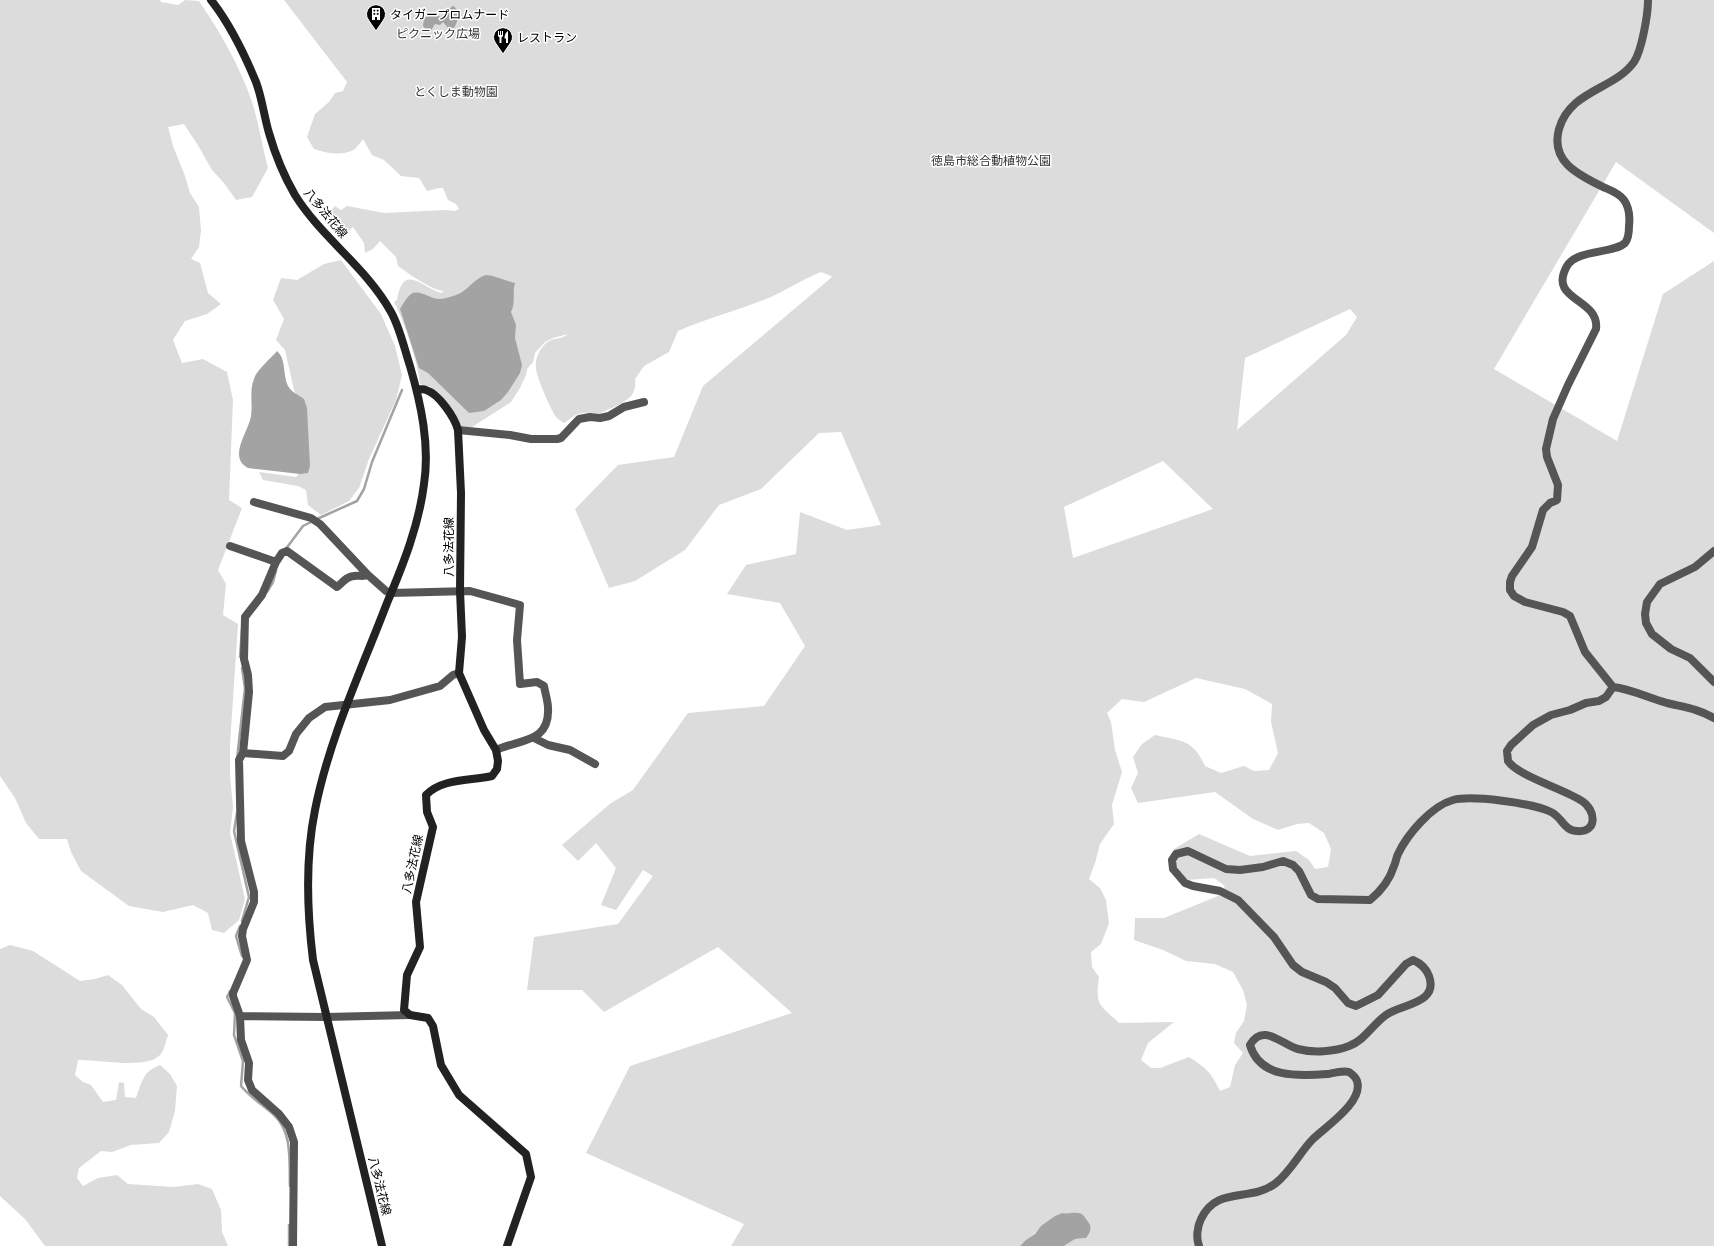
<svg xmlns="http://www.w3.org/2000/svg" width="1714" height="1246" viewBox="0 0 1714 1246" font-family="'Noto Sans','Noto Sans JP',sans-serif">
<rect width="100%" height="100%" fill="#fff"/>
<!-- green -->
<path fill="#dcdcdc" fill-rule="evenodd" d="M0 0H160L161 2 178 5 185 0 199 1C220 32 240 66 252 102 259 123 262 146 268 168L252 197 236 200 224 183 212 170 199 147 184 124 168 127 173 146 185 176 190 193 199 207 201 231 199 247 191 259 200 263 208 293 221 304 207 314 185 321 173 340 182 363 203 359 227 372 233 400 229 500 242 508 218 570 226 584 223 615 238 624 230 744V776L233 807 230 833 245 899 239 920 224 933 212 930 208 913 193 905 163 912 129 906 81 871 71 852 67 839H39L26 823 15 798 0 776Z
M284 0H1714V233L1616 162 1494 369 1617 441 1663 294 1714 261V1246H1064L1075 1239 1086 1238 1077 1213C1072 1214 1066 1212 1061 1214 1051 1218 1043 1226 1035 1233 1031 1238 1025 1241 1020 1246H731L744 1224 586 1153 630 1066 792 1013 718 947 604 1012 582 990H527L534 937 618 924 653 876 643 870 616 910 601 905 616 868 596 843 578 861 562 845 611 803 633 790 688 713 764 706 805 646 780 603 727 594 746 565 796 554 800 512 847 530 881 525 841 432 819 433 761 489 719 505 685 550 635 581 609 588 575 509 618 465 674 457 703 386 832 277 831 276 821 272C803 279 788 289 771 297 740 310 708 318 678 331L669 352 644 366 635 379C637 397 626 401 612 408 608 409 604 412 600 413 592 414 584 411 576 415 571 417 569 421 563 423 561 421 558 419 556 417 551 410 536 376 536 368 535 358 539 350 546 343 553 337 562 340 568 334L553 338 545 342 535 353 533 362 527 369 526 375 520 388 511 402 472 427 462 428 438 395 430 387 420 384C418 362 404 321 394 302L397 300C403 261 423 289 442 293L443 291C430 289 409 274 398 266L396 257 380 241 373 249 365 253 364 243 353 227 344 235 327 215 335 206 341 210 347 206 384 213 446 210 455 211 459 209 456 204 448 200 443 188H439L427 191 419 178 401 176 384 160 372 155 363 139C361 142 358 146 355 149 342 157 327 153 314 149L307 137 315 114 329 102 335 93 343 91 347 82ZM1350 309 1357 317 1346 335 1237 430 1245 358ZM1163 461 1213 509 1073 558 1064 507ZM1196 678 1245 689 1272 704 1271 722 1278 753 1269 770 1254 771 1244 766 1221 773 1205 766C1193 739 1181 741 1155 735L1142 744 1133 757 1138 773 1131 788 1138 803 1215 792 1253 819 1278 830 1297 824 1309 823 1324 833 1331 849 1328 867 1315 869 1309 860 1296 851 1250 856 1199 834 1174 849 1170 861 1186 880 1214 878 1225 886 1218 896 1164 918H1135L1134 940 1163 950 1186 961 1215 964 1233 972 1243 990 1247 1005 1244 1021 1236 1033 1234 1043 1243 1053 1235 1065 1230 1087 1220 1091C1211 1072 1206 1068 1189 1057L1160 1068H1151L1141 1060 1148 1043 1174 1022 1119 1023C1099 1004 1095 1006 1099 977L1092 967 1091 952 1101 944 1109 923 1106 900 1100 888 1089 879 1095 863 1100 844 1114 824 1112 805 1122 772 1115 750 1111 722 1107 713 1122 699 1144 702Z
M341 260 381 314 395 346 402 375 396 400 369 459 359 488 349 501 321 515 308 505 306 490 298 486 263 480 259 472 296 477 305 465 303 410 294 390 285 350 276 340 284 319 273 300 281 278 297 280 324 264Z
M10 945 33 951 80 981 95 979 108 975 122 985 141 1009 154 1017 168 1035C166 1041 164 1051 160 1055 147 1070 97 1059 78 1060L75 1075 83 1082 91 1085 103 1102 116 1100 119 1082 124 1083 125 1097 136 1098C142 1082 143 1071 160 1065L170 1074 177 1086 175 1111 169 1132 159 1143 131 1145 112 1152 101 1151 79 1168 77 1178 83 1186 98 1178 117 1175 128 1184 174 1187 198 1184 212 1189 221 1210 222 1232 228 1246H45L25 1219 0 1196V949Z"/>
<!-- water -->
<path fill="#a3a3a3" d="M453 6C461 10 458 22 454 28H448L443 22 440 25 435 24 430 32 427 31 423 26 424 18 431 14 442 17 446 11Z
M486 275C497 276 505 281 515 283 512 293 516 302 511 312L516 325 515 338 522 365 520 373 508 392 501 400 484 411 469 413 428 373 419 368 400 309C403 304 406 298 411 294 419 289 429 298 438 299 444 299 450 297 456 295 468 291 473 279 486 275Z
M277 351C288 361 281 379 291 390 294 393 300 396 304 399L307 408 310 466 308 473 300 474 248 468C227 457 249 431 251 416 253 404 249 391 254 379 256 371 271 358 277 351Z
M1062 1213C1068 1214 1074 1212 1078 1213 1082 1213 1084 1216 1086 1219 1092 1226 1092 1230 1086 1238L1075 1239 1064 1246H1020L1026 1240 1035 1234 1041 1226 1055 1216Z"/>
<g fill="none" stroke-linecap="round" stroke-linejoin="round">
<!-- stream -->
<path stroke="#a3a3a3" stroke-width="2.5" d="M317 519 357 501 364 489 372 462 402 390
M285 550 303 526 313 521
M267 592 273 582 276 571
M240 657 242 629
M237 759 245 688 242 668
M237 813 234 831 249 897 242 921
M240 926 236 936 242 956
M230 991 227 997 235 1013 234 1035 243 1061 241 1086C251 1098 263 1105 274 1115 293 1132 289 1163 290 1186
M289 1246V1225"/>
<!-- minor -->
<path stroke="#555" stroke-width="8" d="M458 430 510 435 531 439H557L561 438 579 419 590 417 600 418 609 416 624 407 644 402
M254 502 311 518 320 524 368 575
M230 546 276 562
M1714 551 1695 567 1660 584 1647 602 1645 614 1646 623 1652 634 1671 649 1690 658 1714 682
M1613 687 1585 652 1570 616 1563 612 1525 602 1514 596 1510 590V582L1512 576 1532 547 1543 510 1550 503 1557 500 1558 485 1547 457 1546 449 1553 419 1568 385 1596 329C1600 298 1547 301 1567 266 1577 249 1613 254 1625 243 1629 238 1629 231 1629 226 1630 217 1629 207 1624 200 1619 193 1610 190 1603 187 1579 175 1550 162 1559 129 1570 90 1614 90 1634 62 1642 50 1648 14 1648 0
M534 738 548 745 570 750 595 764
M243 753 249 692 248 675 244 659 245 617 262 595 276 562 282 553 287 551 337 587C342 583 347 576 354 576 359 575 362 577 368 575L386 591 391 593 470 591 520 605 517 640 520 684 537 682 544 686C545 693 548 701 548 708 550 743 520 739 496 750
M410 1015 326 1017 240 1016 233 996V993L247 960 242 936 243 929 254 902V892L241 841 239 760 243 753 283 756 289 751 296 734 309 718 325 707 390 700 440 686 453 675 459 673
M240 1016 241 1040 249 1063 248 1080 252 1090 279 1114 289 1127 294 1142 293 1246
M1199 1246C1196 1238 1197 1227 1201 1219 1217 1185 1250 1203 1276 1183 1291 1171 1300 1152 1313 1139 1325 1127 1364 1102 1357 1081 1356 1078 1352 1074 1349 1072 1343 1070 1333 1073 1328 1074 1299 1076 1260 1079 1250 1045 1263 1022 1282 1045 1298 1049 1313 1053 1334 1052 1349 1046 1365 1040 1372 1025 1386 1015 1401 1004 1439 1004 1429 976 1426 968 1420 963 1413 960L1406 964 1378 995 1356 1006 1348 1003 1335 988 1326 982 1302 972 1293 965 1274 937 1238 900 1220 891 1193 886 1185 883 1173 869 1172 860 1176 854 1188 851 1226 869 1240 870 1263 867 1283 861 1293 865 1299 871 1311 895 1318 899 1370 900C1381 891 1390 879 1394 866 1396 862 1396 858 1398 854 1407 835 1431 806 1453 800 1472 795 1532 803 1551 812 1562 817 1564 831 1577 831 1598 833 1596 810 1582 801 1564 789 1518 776 1508 761L1507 751 1511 745 1533 725 1551 715 1570 710 1586 703 1599 701 1606 697 1613 687C1631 689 1649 698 1667 703 1683 707 1699 709 1714 718"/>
<!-- secondary -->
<path stroke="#222" stroke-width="8" d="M211 0C230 24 244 53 256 82 262 98 264 116 269 133 275 154 284 176 295 195 321 237 367 268 391 312 400 328 404 348 410 366 421 404 430 445 424 484 419 525 403 565 387 603 361 671 329 739 315 810 305 859 307 911 313 960L382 1246
M417 389C420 389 424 389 426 390 439 394 455 418 458 430L461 493 460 591 462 637 459 673 484 730 496 750 498 761 497 769 492 776C471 781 442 778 426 795L427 812 433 827 416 902 420 947 407 975 404 1010 410 1015 428 1018 433 1026 441 1065 459 1095 526 1154 531 1177 507 1246"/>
</g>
<!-- icons -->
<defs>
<g id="building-pin" transform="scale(1)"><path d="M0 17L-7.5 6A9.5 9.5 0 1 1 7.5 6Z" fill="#000" stroke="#fff"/><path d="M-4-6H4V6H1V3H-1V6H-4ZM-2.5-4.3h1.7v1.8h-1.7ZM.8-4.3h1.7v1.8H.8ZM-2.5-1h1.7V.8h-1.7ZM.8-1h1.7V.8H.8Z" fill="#fff"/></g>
<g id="restaurant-pin" transform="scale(1)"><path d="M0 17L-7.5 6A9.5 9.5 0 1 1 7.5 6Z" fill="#000" stroke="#fff"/><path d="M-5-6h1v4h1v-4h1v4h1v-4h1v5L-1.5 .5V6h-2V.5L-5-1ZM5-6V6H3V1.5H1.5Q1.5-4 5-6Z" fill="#fff"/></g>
</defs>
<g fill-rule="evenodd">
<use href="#building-pin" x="376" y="14"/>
<use href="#restaurant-pin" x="503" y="37"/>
</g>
<g text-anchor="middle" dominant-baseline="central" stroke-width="3" stroke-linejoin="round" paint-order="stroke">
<!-- poi labels -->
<g font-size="12" fill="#000" stroke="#fff" text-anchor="start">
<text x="390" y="14">タイガープロムナード</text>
<text x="517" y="37">レストラン</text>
</g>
<!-- park labels -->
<g font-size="12" fill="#333" stroke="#fff">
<text x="438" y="33">ピクニック広場</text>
<text x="456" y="91">とくしま動物園</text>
<text x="991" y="160">徳島市総合動植物公園</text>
</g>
<!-- street labels -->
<g font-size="12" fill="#000" stroke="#fff">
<text transform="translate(326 213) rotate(50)">八多法花線</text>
<text transform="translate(448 547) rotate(-90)">八多法花線</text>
<text transform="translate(412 864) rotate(-78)">八多法花線</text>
<text transform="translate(380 1186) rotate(76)">八多法花線</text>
</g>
</g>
</svg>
